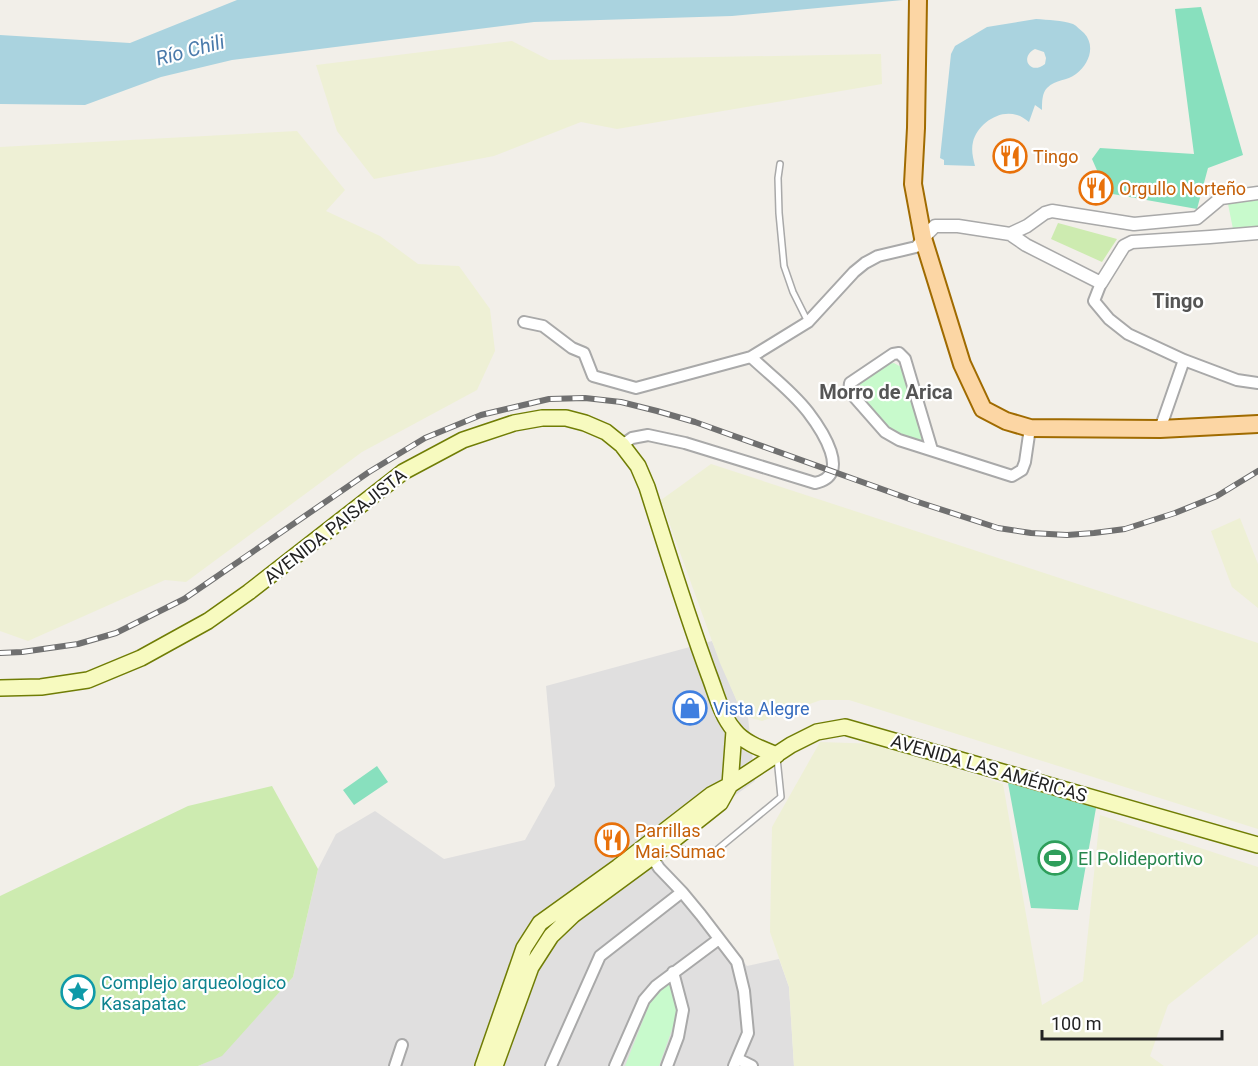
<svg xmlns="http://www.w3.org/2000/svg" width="1258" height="1066" viewBox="0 0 1258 1066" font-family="Roboto,sans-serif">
<rect width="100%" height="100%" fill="#f2efe9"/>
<!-- residential -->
<path fill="#e0dfdf" d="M712 641 739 706 748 717 755 781 655 853 747 966 779 959 789 987 794 1066H198L222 1055 293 977 318 869 336 834 375 811 444 859 525 840 555 786 546 686Z"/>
<!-- farmland -->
<path fill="#eef0d5" d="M512 41 549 60 881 54 882 84 617 129 581 122 494 156 374 179 337 131 316 65Z
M297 131 345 190 326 211 380 236 418 264 459 266 490 309 495 351 477 390 362 452 186 582 165 580 28 641 0 631V147Z
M711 464 1258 643V829L849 700H821L762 721 748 717 739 706 720 663 661 500Z
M1240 518 1258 564V608L1232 587 1211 531Z
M820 742 880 744 1003 784 1042 1005 1083 981 1100 815 1258 867V934L1168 1005 1150 1056 1164 1066H794L789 987 770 932 772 827Z"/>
<!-- grass -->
<path fill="#cdebb0" d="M1058 223 1117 239 1102 262 1051 239Z
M272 786 318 869 293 977 222 1056 198 1066H0V896L188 806Z"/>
<!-- park -->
<path fill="#c8facc" d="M1258 200V227L1233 229 1228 204Z
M894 363 901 367 924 439 919 442 890 431 861 396 860 382 887 364Z
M672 980 679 1010 659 1066H625L651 1000Z"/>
<!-- pitch -->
<path fill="#88e0be" d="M1201 7 1243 155 1208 168 1197 209 1107 193 1092 159 1100 148 1194 154 1175 9Z
M377 766 388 782 354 805 343 790Z
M1008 783 1096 808 1078 910 1031 908Z"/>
<!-- water -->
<path fill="#aad3df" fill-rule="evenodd" d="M237 0H903L732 16 534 22 232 60 161 77 85 105 0 104V35L130 43Z
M1036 19C1048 20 1062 20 1073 24 1077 26 1080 30 1084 33 1096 46 1089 64 1076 74 1067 81 1056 79 1047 88 1042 93 1042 102 1042 110L1035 105 1029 122C1025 119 1021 116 1017 115 998 109 977 125 973 142 971 150 973 158 975 166L944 165V160L940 158 951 54 955 46 987 27ZM1035 49 1044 52 1046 58 1045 64C1030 76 1019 57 1035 49Z"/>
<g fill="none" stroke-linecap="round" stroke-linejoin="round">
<!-- service casing -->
<g stroke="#a9a9a9" stroke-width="8">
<path id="service" d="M780 164 778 178 779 213 784 266 793 292 808 322
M667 848 713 853 781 797 777 758"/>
</g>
<!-- minor casing -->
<g stroke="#a9a9a9" stroke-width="14">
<path id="minor" d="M1101 283 1094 301 1109 319 1128 334 1184 360 1237 380 1258 383
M524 322 543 326 572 348 584 353 593 376 636 388 751 357 808 322 854 272 865 263 878 256 916 247 923 238
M1160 429 1184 360
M622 445 632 438 648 435 685 443 815 483C853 476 821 429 808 412 792 391 770 375 751 357
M932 450 905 359 899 353 893 354 850 383 849 391 885 432 899 440 1012 476 1022 470 1025 462 1030 428
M652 857 659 868 682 892 701 915 737 962 744 991 748 1033 734 1066
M738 1059 752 1066
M395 1066 402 1045
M551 1066 600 956 682 892
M615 1066 644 1000 656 986 719 939
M667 1066 678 1037 683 1010 673 972"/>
</g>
<!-- tertiary casing -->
<g stroke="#a9a9a9" stroke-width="15">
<path id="tertiary" d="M1010 234 1027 226 1045 213 1052 211 1134 224 1197 218 1221 198 1258 193
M923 238 935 226H958L1010 234 1026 245 1101 283 1124 246 1132 242 1210 237 1258 233"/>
</g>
<!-- secondary casing -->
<g stroke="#707d05" stroke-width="18">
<path id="secondary" d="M0 688 41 687 88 680 141 658 208 621 249 592 403 472 463 440 514 423 542 418H566L585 423 606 432 622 445 638 466 647 487C667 550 686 613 709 675 716 693 721 715 734 730 744 743 762 749 777 755
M483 1066 524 948 540 923 618 867 711 795 730 785 791 745 817 732 845 727 1258 845
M495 1066 531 967 551 936 573 915 652 857 720 803 730 785 734 731"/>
</g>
<!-- primary casing -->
<g stroke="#a06b00" stroke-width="20">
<path id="primary" d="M918 0 916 128 913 184 923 238 962 364 983 409 1006 421 1030 428 1160 429 1258 424"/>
</g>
<!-- service -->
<use href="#service" stroke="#fff" stroke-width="5"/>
<!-- minor -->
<use href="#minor" stroke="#fff" stroke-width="10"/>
<!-- tertiary -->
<use href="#tertiary" stroke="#fff" stroke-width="12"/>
<!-- secondary -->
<use href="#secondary" stroke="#f7fabf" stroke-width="15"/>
<!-- primary -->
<use href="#primary" stroke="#fcd6a4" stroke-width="16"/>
<!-- rail casing -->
<g stroke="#707070" stroke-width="6">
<path id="rail" d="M0 653 22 652 78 644 116 633 184 599 369 472 425 438 481 415 549 399 585 398 621 402 657 411 695 422 915 501 998 528 1031 533 1067 535 1094 533 1125 529 1175 513 1217 496 1258 471"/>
</g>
<!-- rail -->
<use href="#rail" stroke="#fff" stroke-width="4" stroke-dasharray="11" stroke-linecap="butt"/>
</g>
<!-- icons -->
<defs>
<g id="restaurant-ring" transform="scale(1.725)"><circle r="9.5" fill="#fff" stroke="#e8710a" stroke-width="1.5"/><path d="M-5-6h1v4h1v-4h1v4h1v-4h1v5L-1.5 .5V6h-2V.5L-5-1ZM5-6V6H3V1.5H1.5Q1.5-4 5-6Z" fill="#e8710a"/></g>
<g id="shop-ring" transform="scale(1.725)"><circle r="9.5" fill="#fff" stroke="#3f7fe0" stroke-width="1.5"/><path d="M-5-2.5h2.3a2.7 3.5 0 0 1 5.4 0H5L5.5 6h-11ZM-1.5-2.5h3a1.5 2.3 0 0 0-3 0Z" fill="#3f7fe0"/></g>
<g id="stadium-ring" transform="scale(1.725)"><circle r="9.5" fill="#fff" stroke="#2e9e5b" stroke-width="1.5"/><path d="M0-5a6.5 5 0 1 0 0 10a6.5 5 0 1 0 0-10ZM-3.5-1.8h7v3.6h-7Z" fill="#2e9e5b"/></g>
<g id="sight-ring" transform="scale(1.725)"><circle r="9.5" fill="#fff" stroke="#0f9aa8" stroke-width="1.5"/><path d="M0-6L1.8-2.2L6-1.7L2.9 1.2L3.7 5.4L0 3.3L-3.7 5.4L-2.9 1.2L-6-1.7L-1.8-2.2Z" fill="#0f9aa8"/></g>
</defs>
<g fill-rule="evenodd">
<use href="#restaurant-ring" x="1010" y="156"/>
<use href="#restaurant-ring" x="1096" y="188"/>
<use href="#shop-ring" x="690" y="708"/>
<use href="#restaurant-ring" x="612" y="840"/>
<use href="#stadium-ring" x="1055" y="858"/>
<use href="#sight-ring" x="78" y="992"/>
</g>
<g text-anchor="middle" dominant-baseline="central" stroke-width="4.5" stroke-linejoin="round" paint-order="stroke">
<!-- food labels -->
<g font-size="18" fill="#c56008" stroke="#fff" text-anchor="start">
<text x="1033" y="156">Tingo</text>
<text x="1119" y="188">Orgullo Norteño</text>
<text x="635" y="830">Parrillas<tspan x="635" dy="21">Mai-Sumac</tspan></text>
</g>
<!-- street labels -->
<g font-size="18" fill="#222" stroke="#fff">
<text transform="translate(335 526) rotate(-38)">AVENIDA PAISAJISTA</text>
<text transform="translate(989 768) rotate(16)">AVENIDA LAS AMÉRICAS</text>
</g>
<!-- shop labels -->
<g font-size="18" fill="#366cbe" stroke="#fff" text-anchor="start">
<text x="713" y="708">Vista Alegre</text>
</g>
<!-- leisure labels -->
<g font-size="18" fill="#27864d" stroke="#fff" text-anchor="start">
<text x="1078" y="858">El Polideportivo</text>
</g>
<!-- culture labels -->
<g font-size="18" fill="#0d838f" stroke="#fff" text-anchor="start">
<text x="101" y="982">Complejo arqueologico<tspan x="101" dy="21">Kasapatac</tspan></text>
</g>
<!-- water labels -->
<g font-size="20" font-style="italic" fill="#4a7aab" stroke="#fff">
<text transform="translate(190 50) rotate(-15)">Río Chili</text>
</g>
<!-- neighbourhood labels -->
<g font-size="20" font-weight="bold" fill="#555" stroke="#fff">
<text x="1178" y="301">Tingo</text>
<text x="886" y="392">Morro de Arica</text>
</g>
</g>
<!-- scale -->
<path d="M1042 1030v9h180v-9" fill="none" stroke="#222222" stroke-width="3"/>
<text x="1051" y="1030" font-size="18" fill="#222222" stroke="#ffffff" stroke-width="4.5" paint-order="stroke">100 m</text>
</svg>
